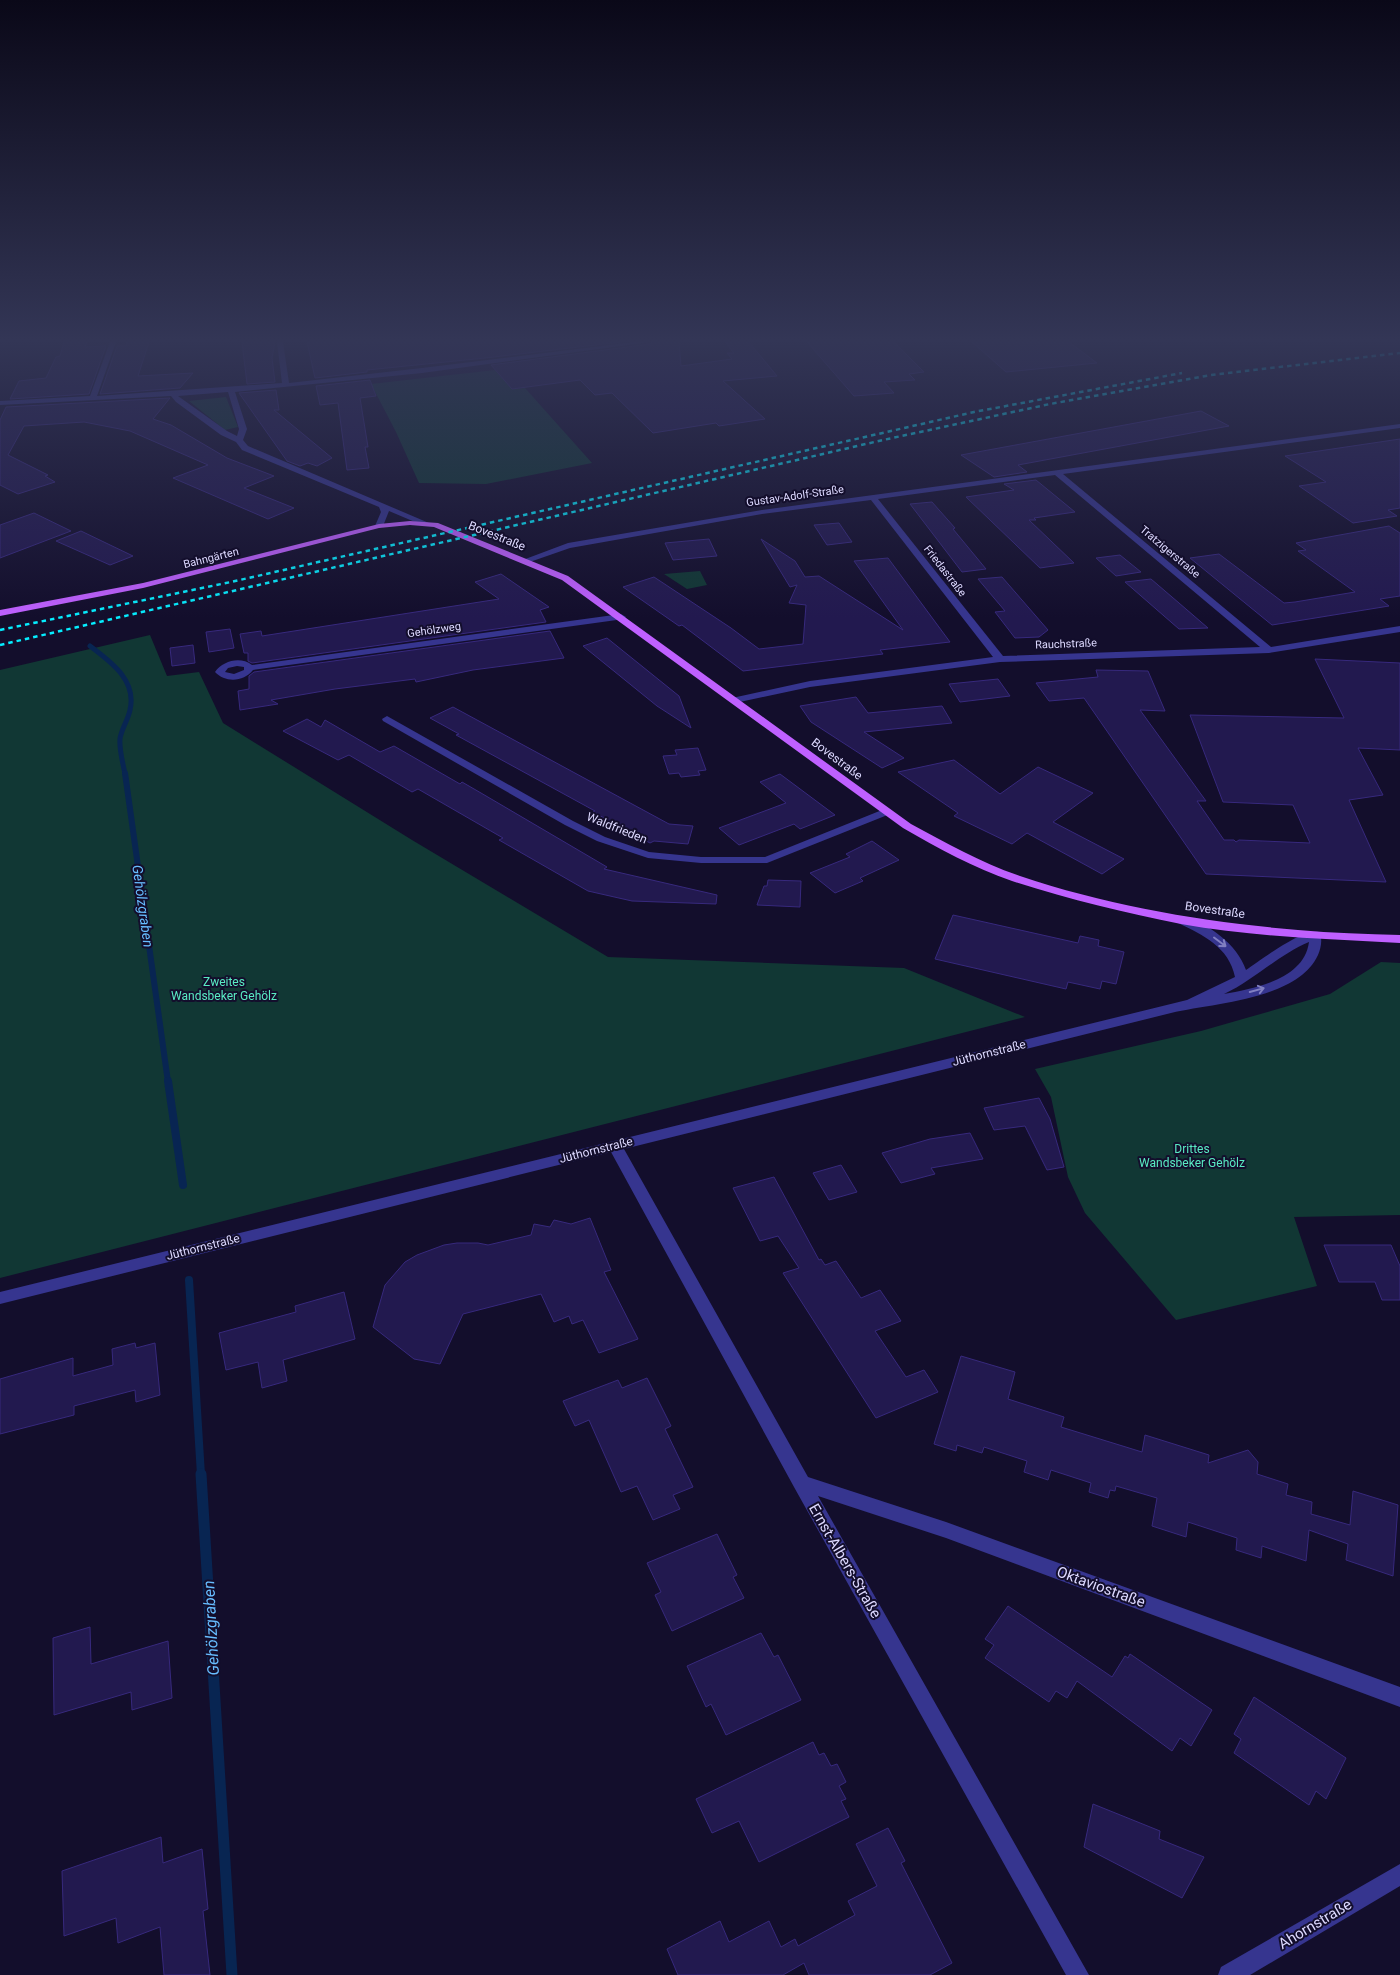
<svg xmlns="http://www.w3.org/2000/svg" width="1400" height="1975" viewBox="0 0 1400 1975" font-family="Roboto,sans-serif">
<rect width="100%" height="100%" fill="#130e2c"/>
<!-- green -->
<path fill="#113734" d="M495 370 512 389 525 388 592 463 486 484 419 483 396 432 371 384Z
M226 397 238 427 225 430 189 401Z
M700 571 707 585 687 589 664 574Z
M150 635 167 676 199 672 223 723 412 840 608 957 904 968 1025 1017 0 1278V670Z
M1381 962 1400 963V1215L1294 1217 1317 1286 1176 1320 1085 1213 1068 1177 1051 1097 1035 1069 1201 1031 1330 994Z"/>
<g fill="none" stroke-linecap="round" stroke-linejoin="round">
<!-- stream-far3 -->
<path stroke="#082552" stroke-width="5" d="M90 646C111 662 137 680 130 710 128 720 121 730 120 739 119 750 123 763 125 774"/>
<!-- stream-far2 -->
<path stroke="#082552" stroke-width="6" d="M125 773 168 1082"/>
<!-- stream-far1 -->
<path stroke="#082552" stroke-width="8" d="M168 1081 183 1185
M189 1280 201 1475"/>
<!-- stream -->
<path stroke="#082552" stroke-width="11" d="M201 1474 232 1975"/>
</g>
<!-- building -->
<path fill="#22194f" stroke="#37297d" d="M64 342H87L85 347 106 346 89 394 10 399 19 381 46 378 56 357 60 356Z
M127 342H149L138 376 193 373 180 388 100 394 117 346H126Z
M242 342H275L272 358 275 382 247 384Z
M307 342H621L485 358 367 370V372L315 378Z
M652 342H679L681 366 732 359 727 353H734L725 342H749L777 376 723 381 765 419 719 426 716 423 653 433 612 393 595 395 580 380 512 389 491 365 650 344Z
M807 342H894L924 372 909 374 915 380 884 382 894 393 854 396Z
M972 342H1069L1097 363 1006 372Z
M370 380 376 396 360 398 368 447H365L369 468 347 470 338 403 320 405 316 386Z
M276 390 279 410H274L332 458 317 466 308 463 300 466 287 461 239 393Z
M170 398 153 419 171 425 227 458 274 476 244 488 294 508 268 519 173 478 208 465 130 431 84 422 24 426 8 455 48 475 45 476 55 482 18 494 0 485V420L6 407Z
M1201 411 1229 426 1018 465 1027 472 994 477 961 455Z
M1400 439V508L1388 510 1397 516 1353 523 1299 486 1326 482 1285 456Z
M1036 480 1075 512 1034 518 1036 520H1029L1074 563 1040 568 966 497 1014 490 1004 484Z
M932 502 955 528 953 529 986 569 962 572 910 504Z
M34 513 71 531 0 558V525Z
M839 523 852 542 827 545 814 525Z
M1389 526 1400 533V596L1380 599 1389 606 1272 625 1190 558 1219 554 1284 603 1295 602 1355 592 1298 551 1306 550 1296 543Z
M81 531 133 556 110 565 56 541Z
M709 539 717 556 673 560 665 543Z
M761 539 795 561 805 577 819 576 903 630 854 561 888 558 950 642 880 650 883 654 743 671 682 625 679 626 623 587 654 577 731 628 759 649 803 644 806 605 789 603 797 585 790 587Z
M1120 555 1141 572 1116 576 1096 558Z
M501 574 549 607 540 610 546 622 252 663 248 661V653H244L240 634 261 631 262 636 499 599 475 582Z
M1002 577 1048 630 1039 637 1015 638 995 612 1005 611 978 579Z
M1151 579 1179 603 1208 628 1179 629 1125 582Z
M230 629 234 648 209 652 206 632Z
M550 631 564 658 473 670 416 682 415 679 335 689 271 700 278 704 240 710 238 691 249 689V676L254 672Z
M607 638 679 696 691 728 657 706 583 646Z
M193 645 195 663 172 666 170 648Z
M1315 659 1400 663V750L1358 748 1383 795 1349 800 1386 882 1206 874 1084 698 1049 701 1036 683 1098 677 1096 670 1148 671 1165 711 1140 710 1206 801H1197L1224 840H1234L1236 842 1239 840 1310 843 1293 805 1223 802 1190 715 1344 718Z
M998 679 1010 696 960 702 949 684Z
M856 697 868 713 942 706 952 723 864 732 904 758 882 768 811 722 800 706Z
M453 707 669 824 693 826 688 844 654 841 650 843 593 812 595 811 456 735 459 734 430 718Z
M307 719 321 727 325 720 380 752 394 746 460 784 462 782 481 793 607 867 604 869 717 895 716 904 632 901 588 891 499 840 503 838 418 789 412 792 349 755 338 760 283 731Z
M698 748 706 770 698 771 700 775 681 777 679 773 669 774 663 756 677 755 675 750Z
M954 760 1000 794 1038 767 1093 793 1053 822 1124 859 1102 874 1027 833 1012 844 954 816 958 813 898 772Z
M780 774 835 815 800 829 794 824 739 845 719 828 786 803 760 782Z
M872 841 899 860 860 878 863 881 835 893 810 873 850 857 846 854Z
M768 880 801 881 800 907 757 905 764 886H767Z
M953 915 1078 943 1080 936 1099 940 1098 946 1124 952 1116 984 1102 981 1100 989 1068 982 1066 989 935 959Z
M1039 1098 1050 1119 1064 1167 1047 1170 1025 1126 994 1130 984 1108Z
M970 1133 983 1159 931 1168 935 1174 901 1183 882 1153 930 1139Z
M841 1165 857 1192 829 1200 813 1173Z
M774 1177 819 1260 821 1259 825 1265 836 1261 861 1298 880 1290 901 1321 875 1331 906 1377 924 1370 938 1392 876 1418 783 1273 799 1268 778 1236 760 1241 733 1188Z
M590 1218 611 1270 604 1272 638 1339 599 1353 583 1320 572 1324 569 1316 554 1322 541 1294 463 1314 440 1364 414 1359 373 1327 385 1285 405 1262 417 1255 444 1245 457 1243H478L488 1245 531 1235 534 1224 550 1227 554 1220 571 1224Z
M1324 1245H1391L1400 1266V1300H1382L1375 1282H1339Z
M344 1292 355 1339 283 1360 287 1381 262 1388 258 1362 226 1370 219 1333 296 1312 295 1306Z
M135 1343 136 1348 155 1343 160 1395 136 1402 135 1390 74 1406V1415L0 1434V1379L73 1358V1376L113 1365 112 1349Z
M961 1356 1015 1372 1008 1399 1064 1417 1061 1427 1142 1452 1145 1435 1209 1455 1208 1463 1248 1450 1258 1462 1257 1474 1288 1484 1286 1495 1312 1502 1311 1514 1350 1525 1353 1491 1398 1505 1393 1576 1346 1560 1348 1544 1309 1530 1306 1561 1262 1546 1261 1558 1236 1550 1237 1538 1188 1522 1186 1537 1152 1526 1157 1498 1116 1486 1115 1491 1110 1490 1108 1498 1089 1492 1091 1483 1051 1470 1048 1480 1024 1472 1027 1461 984 1447 982 1453 957 1445 956 1451 934 1444Z
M647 1378 671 1426 665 1429 693 1487 673 1495 680 1509 653 1520 637 1486 621 1492 589 1420 575 1426 563 1401 618 1380 622 1388Z
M717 1534 737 1575 733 1577 744 1598 672 1631 655 1595 661 1592 647 1563Z
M1008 1606 1112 1677 1125 1656 1128 1658 1130 1654 1212 1710 1191 1746 1180 1738 1172 1751 1077 1681 1067 1698 1056 1691 1049 1702 985 1658 994 1645 985 1639Z
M90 1627 91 1664 168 1641 172 1698 132 1710 131 1692 54 1715 53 1638Z
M761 1633 774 1657 778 1655 801 1700 726 1735 711 1704 706 1707 687 1666Z
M1254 1697 1346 1758 1326 1799 1316 1791 1309 1805 1234 1753 1241 1739 1234 1734Z
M813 1742 819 1755 824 1753 831 1766 837 1764 846 1782 839 1786 846 1799 841 1801 849 1817 759 1862 739 1821 712 1833 696 1799Z
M1093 1804 1160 1831 1159 1839 1204 1857 1182 1898 1084 1847Z
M888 1828 905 1861 901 1863 952 1963 930 1975H809L804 1963 783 1975H678L667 1949 720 1921 729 1942 769 1921 781 1947 795 1939 798 1946 855 1915 848 1901 877 1886 856 1844Z
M161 1837 163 1863 202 1849 208 1909 203 1911 210 1975H164L160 1927 118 1943 116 1918 64 1936 62 1871Z"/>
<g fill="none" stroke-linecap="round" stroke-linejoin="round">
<!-- minor -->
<path fill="#36358f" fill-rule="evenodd" d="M110 342H116L97 396 282 383 277 342H283L289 383 422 368 634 342H650L422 373 235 392 247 429 243 440 248 446 429 523 422 525 389 511 383 526 379 528 375 526 381 512 379 507 242 450 236 442 221 435 176 402 171 396 0 405V401L90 396ZM228 392 239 429 237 436 227 431 178 396Z
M1400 424V428L1063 474 1271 647 1400 626V632L1269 653 1000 662 810 687 735 703 730 700 732 698 810 681 993 657 871 500 762 514 570 548 524 564 520 561 568 543 762 510ZM1055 475 1260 647 1003 656 878 499Z
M621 614 626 617 624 619 253 670C244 682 225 683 215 672 223 661 240 656 252 665ZM237 666 244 667V670L234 674 225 672 228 668Z
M387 716 573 821 605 837 649 852 701 857H765L882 810H890L891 812 890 814 767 863H701L648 858 597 841 565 825 383 721 382 719Z
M1182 916C1208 923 1237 944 1246 970 1261 960 1302 928 1319 932 1323 939 1321 948 1318 955 1297 1000 1214 1003 1171 1013L624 1149 808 1477 946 1522 1400 1687V1707L946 1538 818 1496 1089 1975H1066L794 1487 611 1152 0 1304V1292L1187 1000 1235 977C1229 947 1203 935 1178 923L1176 920 1178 917ZM1309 942C1304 980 1254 988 1224 994 1254 980 1278 955 1309 942Z
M1400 1864V1886L1250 1975H1218L1221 1967Z"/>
<!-- major -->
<path fill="#bf60ff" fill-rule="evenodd" d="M410 521 438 523 568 576 911 824C946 843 982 863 1020 876 1109 906 1204 922 1298 930 1332 933 1366 934 1400 935V943C1327 939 1253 937 1181 924 1125 913 1067 899 1012 881 974 868 938 848 903 828L562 580 434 527 410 525 379 528 143 588 0 616V610L143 583 379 524Z"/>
<!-- rail -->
<path stroke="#05edff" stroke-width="2.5" stroke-dasharray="4.5 4" stroke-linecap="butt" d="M0 630 231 582 974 412 1182 373
M0 645 883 440 1050 404 1211 375 1400 353"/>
</g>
<!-- one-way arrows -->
<defs><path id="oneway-shaft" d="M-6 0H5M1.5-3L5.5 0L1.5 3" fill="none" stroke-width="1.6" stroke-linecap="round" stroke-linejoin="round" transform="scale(1.25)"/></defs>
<g stroke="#817fc1">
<use href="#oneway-shaft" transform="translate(1220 942) rotate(37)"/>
<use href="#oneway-shaft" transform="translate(1257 990) rotate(-15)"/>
</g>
<!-- sky -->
<linearGradient id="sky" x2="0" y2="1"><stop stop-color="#0a0818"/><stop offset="0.55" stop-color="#333656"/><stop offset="1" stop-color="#333656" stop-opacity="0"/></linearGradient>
<rect width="1400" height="618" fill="url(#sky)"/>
<g text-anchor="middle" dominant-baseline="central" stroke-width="4" stroke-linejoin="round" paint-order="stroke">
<!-- far-street labels -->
<g font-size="11" fill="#ddd9ff" stroke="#130e2c">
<text transform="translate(795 496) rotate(-8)">Gustav-Adolf-Straße</text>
<text transform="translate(1170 552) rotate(40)">Tratzigerstraße</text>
<text transform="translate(211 558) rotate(-14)">Bahngärten</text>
<text transform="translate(945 571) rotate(52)">Friedastraße</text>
<text transform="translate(434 630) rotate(-8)">Gehölzweg</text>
<text transform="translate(1066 644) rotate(-2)">Rauchstraße</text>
</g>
<!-- street labels -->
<g font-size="12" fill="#ddd9ff" stroke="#130e2c">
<text transform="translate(497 536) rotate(22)">Bovestraße</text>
<text transform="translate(837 759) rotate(37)">Bovestraße</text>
<text transform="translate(617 828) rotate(22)">Waldfrieden</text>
<text transform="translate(1215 910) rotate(8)">Bovestraße</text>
<text transform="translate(989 1053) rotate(-14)">Jüthornstraße</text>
<text transform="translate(596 1150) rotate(-14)">Jüthornstraße</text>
<text transform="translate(203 1247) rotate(-14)">Jüthornstraße</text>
</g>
<!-- park labels -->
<g font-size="12" fill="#59ebc3" stroke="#130e2c">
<text x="224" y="982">Zweites<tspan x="224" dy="14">Wandsbeker Gehölz</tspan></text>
<text x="1192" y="1149">Drittes<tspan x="1192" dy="14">Wandsbeker Gehölz</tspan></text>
</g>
<!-- water labels -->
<g font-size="14" font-style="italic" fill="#67bdff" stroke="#130e2c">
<text transform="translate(143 906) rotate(82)">Gehölzgraben</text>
</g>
<!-- near-street labels -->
<g font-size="15" fill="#ddd9ff" stroke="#130e2c">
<text transform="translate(845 1561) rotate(60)">Ernst-Albers-Straße</text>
<text transform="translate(1101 1587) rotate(20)">Oktaviostraße</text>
<text transform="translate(1315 1924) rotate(-31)">Ahornstraße</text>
</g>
<!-- near-water labels -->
<g font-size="16" font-style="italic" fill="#67bdff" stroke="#130e2c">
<text transform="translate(211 1628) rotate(-93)">Gehölzgraben</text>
</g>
</g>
</svg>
